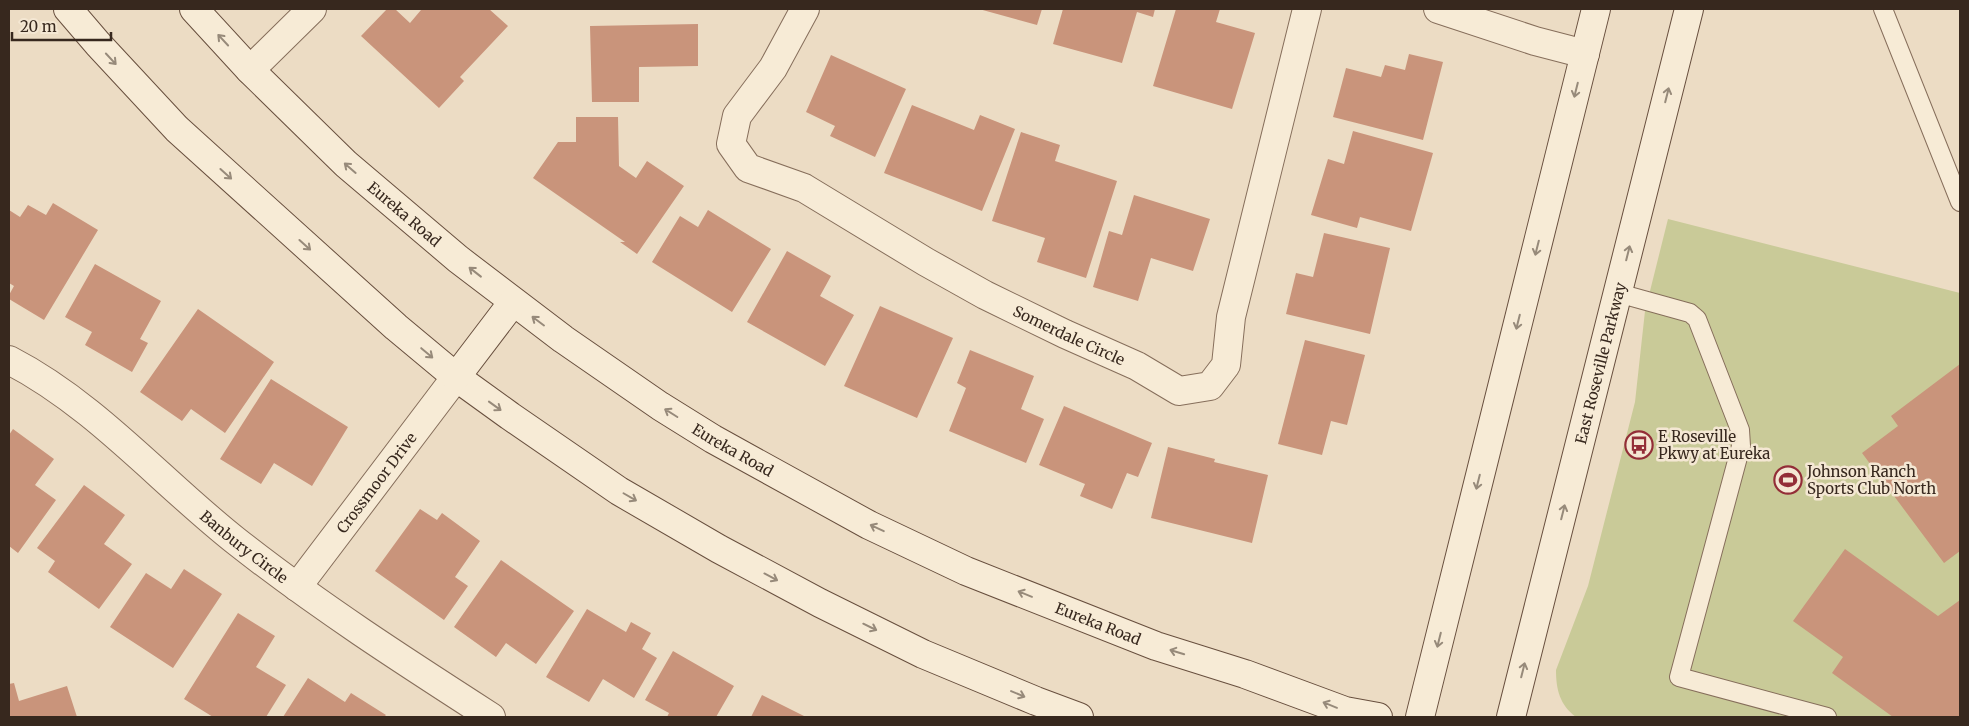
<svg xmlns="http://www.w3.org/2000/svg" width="1969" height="726" viewBox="0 0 1969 726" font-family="Merriweather,serif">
<rect width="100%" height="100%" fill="#ecdcc4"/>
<!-- green -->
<path fill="#c9ca98" d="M1668 219 1960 293V717H1576C1560 705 1556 690 1556 670L1588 586 1635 402 1645 311Z"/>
<!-- building -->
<path fill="#c9947b" d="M387 9H395L410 23 421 10 420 9H489L508 26 460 77 464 81 439 108 361 36Z
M979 9H1042L1037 25Z
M1063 9H1155L1153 17 1137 12 1122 63 1053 44Z
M1176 9H1220L1216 22 1255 33 1232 109 1153 86Z
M698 24V66L639 67V102H592L590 26Z
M1409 54 1443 62 1423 140 1333 117 1346 68 1381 77 1385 65 1405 70Z
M831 55 906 89 875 157 830 136 835 126 806 112Z
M912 105 974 130 980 115 1015 129 982 211 884 173Z
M576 117H618L619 166 636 178 647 161 684 186 637 254 620 242H625L533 178 558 142H576Z
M1353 131 1433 153 1411 231 1360 217 1357 228 1311 215 1328 159 1344 164Z
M1021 132 1060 145 1055 161 1117 181 1086 278 1037 262 1045 238 992 221Z
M1134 195 1210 219 1193 271 1151 258 1138 301 1093 287 1109 231 1122 235Z
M53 203 98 230 44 320 9 299V295L14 286 9 283V210L20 217 28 205 46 215Z
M708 210 771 249 732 312 652 262 680 216 698 227Z
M1324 233 1390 248 1370 334 1286 314 1296 273 1313 277Z
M787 251 831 276 820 296 854 315 825 366 747 322Z
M95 264 161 301 140 339 148 343 132 372 85 345 92 332 65 317Z
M880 306 953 338 917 418 844 386Z
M198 309 274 362 225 433 191 409 182 421 140 392Z
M1305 340 1365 355 1347 425 1331 421 1322 455 1278 444Z
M970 350 1034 376 1021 409 1044 419 1026 463 949 431 966 388 957 383Z
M1960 364V551L1944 563 1862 453 1898 426 1891 416Z
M271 379 348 427 312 486 274 463 261 484 220 459Z
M1064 406 1152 443 1138 477 1127 473 1112 509 1080 496 1085 484 1039 465Z
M13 429 54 459 35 485 56 500 18 553 9 546V435Z
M1168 447 1215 459 1214 462 1268 475 1252 543 1151 518Z
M84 485 125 515 104 544 132 564 99 609 48 572 55 561 37 548Z
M420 509 437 520 442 513 480 541 455 577 468 586 444 620 375 571Z
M1845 549 1938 616 1960 600V717H1893L1832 673 1843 657 1793 621Z
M501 560 574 611 536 664 506 643 496 657 454 627Z
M184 569 222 594 173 668 110 627 146 573 171 589Z
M587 609 626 632 631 622 651 633 642 649 657 658 634 698 603 679 589 702 546 677Z
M238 613 275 636 256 667 286 685 266 717H213L184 699Z
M673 651 734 686 716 717H667L669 713 645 700Z
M308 678 345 702 351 693 386 715 384 717H283Z
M14 683 19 701 67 686 77 717H9V684Z
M762 695 806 717H751Z"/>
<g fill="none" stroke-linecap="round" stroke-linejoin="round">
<!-- lane casing -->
<g stroke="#866e5b" stroke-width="20">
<path id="lane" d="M1883 9 1960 202
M1618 293 1690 313 1697 319 1740 430 1741 446 1679 677 1827 717"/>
</g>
<!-- street casing -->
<g stroke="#866e5b" stroke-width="30">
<g id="street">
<path id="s1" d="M805 9 773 68 737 116 731 144 748 168 804 188 926 262 985 295 1065 334 1137 366 1179 391 1210 386 1226 365 1231 317 1307 9"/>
<path d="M1438 9 1535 41 1585 54"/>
<path d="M250 70 312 9"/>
<path id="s2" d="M9 360C96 405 160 481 236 541 317 605 404 661 491 717"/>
<path id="s3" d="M297 587 456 377"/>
</g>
</g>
<!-- secondary casing -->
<g stroke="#684f3e" stroke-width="30">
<g id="secondary">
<path d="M68 9 98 44 177 129 396 327 456 377 510 416 619 491 719 549 820 603 923 654 1036 701 1079 717"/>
<path id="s4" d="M194 9 250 70 346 164 458 259 563 339 660 406 713 439 869 525 966 571 1156 646 1245 674 1345 711 1378 717"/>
<path d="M456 377 513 302"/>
<path d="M1420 717 1596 9"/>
<path id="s5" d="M1511 717 1689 9"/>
</g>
</g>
<!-- lane -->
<use href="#lane" stroke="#f7ebd6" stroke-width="18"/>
<!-- street -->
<use href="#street" stroke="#f7ebd6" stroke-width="28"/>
<!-- secondary -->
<use href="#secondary" stroke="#f7ebd6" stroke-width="28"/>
</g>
<!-- one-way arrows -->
<defs><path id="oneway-shaft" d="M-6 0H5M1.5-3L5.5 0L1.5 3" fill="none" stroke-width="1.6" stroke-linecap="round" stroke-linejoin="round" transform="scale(1.25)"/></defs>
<g stroke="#978a7a">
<use href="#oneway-shaft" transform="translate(223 40) rotate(-133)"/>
<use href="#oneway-shaft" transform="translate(111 59) rotate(47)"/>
<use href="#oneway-shaft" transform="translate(1576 90) rotate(104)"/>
<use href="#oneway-shaft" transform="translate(1667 95) rotate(-76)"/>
<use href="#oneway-shaft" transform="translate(350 168) rotate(-139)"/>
<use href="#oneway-shaft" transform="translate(226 174) rotate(42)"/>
<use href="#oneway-shaft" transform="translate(305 245) rotate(42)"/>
<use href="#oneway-shaft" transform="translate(1537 248) rotate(104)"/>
<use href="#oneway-shaft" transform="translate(1628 253) rotate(-76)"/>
<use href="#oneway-shaft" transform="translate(475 272) rotate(-142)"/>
<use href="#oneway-shaft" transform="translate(538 321) rotate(-143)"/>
<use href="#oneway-shaft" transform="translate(1518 322) rotate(104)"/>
<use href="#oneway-shaft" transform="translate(427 353) rotate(40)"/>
<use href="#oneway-shaft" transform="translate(495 406) rotate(36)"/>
<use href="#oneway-shaft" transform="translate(671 413) rotate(-148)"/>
<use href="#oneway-shaft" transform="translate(1478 482) rotate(104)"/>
<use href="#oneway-shaft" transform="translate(630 497) rotate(30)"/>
<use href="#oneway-shaft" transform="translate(1563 512) rotate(-76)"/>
<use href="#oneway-shaft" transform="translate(877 528) rotate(-155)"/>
<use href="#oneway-shaft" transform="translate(771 577) rotate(28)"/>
<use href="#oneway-shaft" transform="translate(1025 594) rotate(-158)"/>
<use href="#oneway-shaft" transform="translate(870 627) rotate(26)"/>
<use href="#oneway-shaft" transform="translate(1439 640) rotate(104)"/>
<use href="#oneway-shaft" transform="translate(1177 652) rotate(-163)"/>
<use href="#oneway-shaft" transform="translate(1523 670) rotate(-76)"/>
<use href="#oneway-shaft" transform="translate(1018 694) rotate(23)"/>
<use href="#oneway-shaft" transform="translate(1330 705) rotate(-158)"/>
</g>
<!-- icons -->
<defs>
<g id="bus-ring" transform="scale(1.4375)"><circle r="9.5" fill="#f4e7d3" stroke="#932d37" stroke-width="1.5"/><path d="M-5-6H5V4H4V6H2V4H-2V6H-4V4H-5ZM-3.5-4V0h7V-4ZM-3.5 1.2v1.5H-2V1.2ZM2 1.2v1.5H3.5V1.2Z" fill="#932d37"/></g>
<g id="stadium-ring" transform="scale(1.4375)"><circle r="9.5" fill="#f4e7d3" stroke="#932d37" stroke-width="1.5"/><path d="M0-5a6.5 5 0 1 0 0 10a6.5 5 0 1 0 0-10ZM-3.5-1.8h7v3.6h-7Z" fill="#932d37"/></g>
</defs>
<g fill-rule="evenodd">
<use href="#bus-ring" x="1639" y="445"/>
<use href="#stadium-ring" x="1788" y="480"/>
</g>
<g text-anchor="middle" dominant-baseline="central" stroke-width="5" stroke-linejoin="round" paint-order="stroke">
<!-- street labels -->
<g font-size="15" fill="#37281e" stroke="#f4e7d3">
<text stroke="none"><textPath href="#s4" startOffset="294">Eureka Road</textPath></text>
<text stroke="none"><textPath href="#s1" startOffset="548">Somerdale Circle</textPath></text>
<text stroke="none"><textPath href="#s5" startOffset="365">East Roseville Parkway</textPath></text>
<text stroke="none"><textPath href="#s4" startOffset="699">Eureka Road</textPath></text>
<text stroke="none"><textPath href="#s3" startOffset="131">Crossmoor Drive</textPath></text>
<text stroke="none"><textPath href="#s2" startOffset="301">Banbury Circle</textPath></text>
<text stroke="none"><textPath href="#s4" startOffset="1104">Eureka Road</textPath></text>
</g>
<!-- poi labels -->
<g font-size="15" fill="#37281e" stroke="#f4e7d3" text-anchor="start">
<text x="1658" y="436">E Roseville<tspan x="1658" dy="17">Pkwy at Eureka</tspan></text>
<text x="1807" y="471">Johnson Ranch<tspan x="1807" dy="17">Sports Club North</tspan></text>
</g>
</g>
<!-- border -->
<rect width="1969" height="726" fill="none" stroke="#37281e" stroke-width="20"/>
<!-- scale -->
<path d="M12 32v8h99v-8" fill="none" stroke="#37281e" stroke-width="2.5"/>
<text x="20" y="32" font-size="15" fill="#37281e" stroke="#f4e7d3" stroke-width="4" paint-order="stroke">20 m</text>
</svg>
